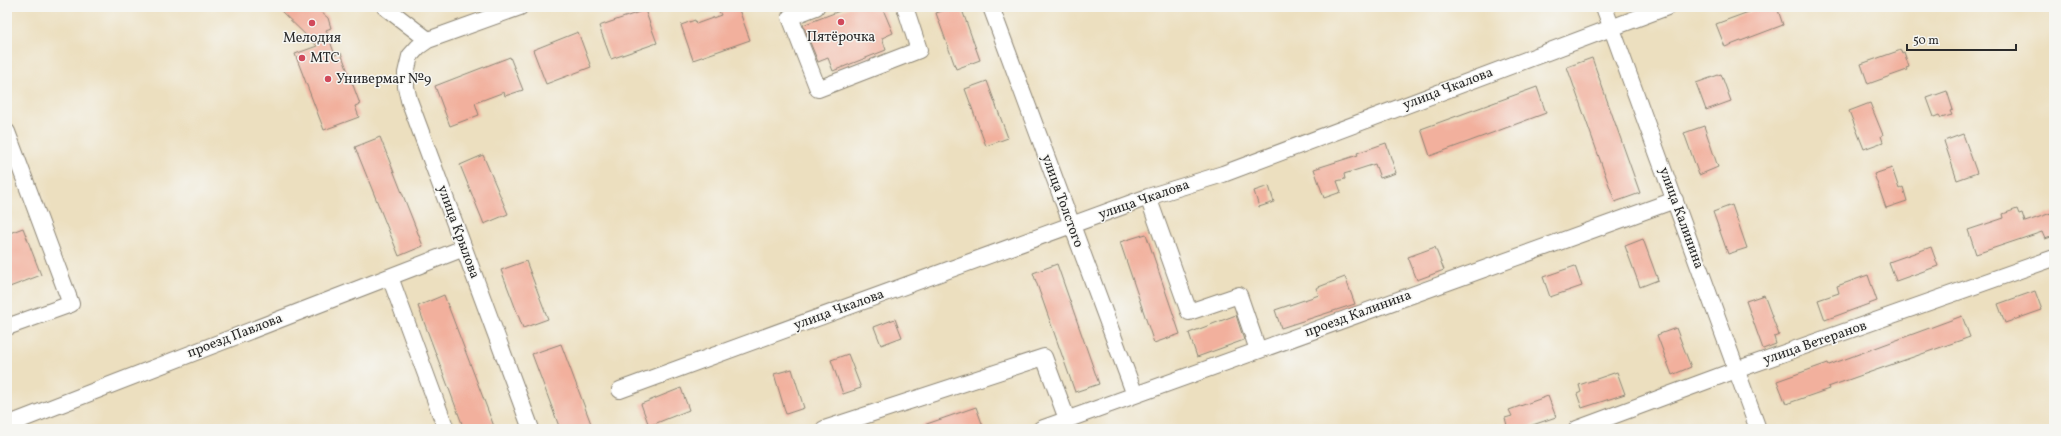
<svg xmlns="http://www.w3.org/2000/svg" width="2061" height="436" viewBox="0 0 2061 436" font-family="Vollkorn,serif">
<rect width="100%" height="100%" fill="#f6f6f2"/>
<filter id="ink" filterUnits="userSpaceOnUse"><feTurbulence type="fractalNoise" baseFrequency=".025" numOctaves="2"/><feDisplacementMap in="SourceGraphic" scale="8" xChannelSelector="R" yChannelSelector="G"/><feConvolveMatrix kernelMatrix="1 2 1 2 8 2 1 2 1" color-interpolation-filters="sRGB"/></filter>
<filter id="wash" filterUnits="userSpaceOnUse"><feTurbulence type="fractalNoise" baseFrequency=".012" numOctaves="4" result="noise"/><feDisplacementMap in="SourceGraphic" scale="16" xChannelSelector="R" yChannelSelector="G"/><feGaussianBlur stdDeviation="0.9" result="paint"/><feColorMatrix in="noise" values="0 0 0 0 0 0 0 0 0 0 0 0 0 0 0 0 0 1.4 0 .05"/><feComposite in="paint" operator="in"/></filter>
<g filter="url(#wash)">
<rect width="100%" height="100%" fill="#ecdfbf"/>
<g id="blocks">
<!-- building -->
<path fill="#f2b09d" d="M277 7H315L328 18 331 28 326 30 335 55 341 53 360 104 355 106 359 117 324 130 295 54 317 46Z
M731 7H738L750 40 693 60 681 25 695 20 696 24 721 15 719 11Z
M850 7H882L893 33 882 38 886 50 833 71 828 58 818 62 803 25Z
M953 7H961L980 60 956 69 936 13Z
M1762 7H1777L1783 25 1725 47 1716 24Z
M645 10 657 43 611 59 599 26Z
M578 32 591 67 546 84 533 50Z
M1901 50 1902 53 1904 52 1909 67 1906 68 1907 70 1868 84 1861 64Z
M510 57 523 90 505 96 504 92 475 103 479 115 450 126 435 86Z
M1592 58 1640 193 1615 202 1567 67Z
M1721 74 1731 101 1706 110 1696 83Z
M987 81 1008 138 986 146 965 89Z
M1537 87 1546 113 1430 156 1421 129Z
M1947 91 1953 110 1950 111 1952 115 1941 118 1939 115 1934 117 1927 98Z
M1870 103 1883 135 1881 136 1883 142 1864 149 1849 111Z
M1704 126 1718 167 1699 175 1684 133Z
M1963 134 1977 173 1957 180 1944 141Z
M380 137 423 246 399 256 355 147Z
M1386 143 1396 173 1380 178 1375 164 1344 174 1345 179 1337 181 1341 192 1324 198 1314 169 1358 155 1357 153Z
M483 155 508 214 484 224 460 165Z
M1892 168 1899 189 1903 187 1907 201 1886 208 1874 174Z
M1269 186 1274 202 1259 207 1254 191Z
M1732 205 1747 248 1728 254 1713 212Z
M2017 209 2019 214 2022 213 2025 222 2054 212V236L2045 239 2042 232 1976 254 1968 230 2004 218 2003 214Z
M23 228 41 275 7 288V234Z
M1146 234 1180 334 1154 343 1120 242Z
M1643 239 1658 280 1640 287 1625 246Z
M1435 247 1444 270 1417 280 1408 257Z
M1931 247 1938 266 1896 281 1889 262Z
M526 261 548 319 523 328 501 270Z
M1057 264 1099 384 1075 392 1033 273Z
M1575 266 1582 286 1550 297 1543 277Z
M1868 275 1877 301 1825 320 1818 300 1839 293 1837 286Z
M1345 277 1355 304 1281 328 1275 310 1319 295 1316 288Z
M2035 291 2042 310 2005 323 1998 304Z
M444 295 495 429H464L418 306Z
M1764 295 1779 335 1774 337 1776 344 1763 349 1746 301Z
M1236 315 1244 340 1197 357 1189 333Z
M1962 316 1970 337 1828 387 1829 389 1786 404 1777 381 1828 363 1829 365Z
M895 319 902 337 881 345 874 327Z
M1676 328 1691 367 1672 375 1657 335Z
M561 344 593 429H560L532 354Z
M848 354 861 388 843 394 831 360Z
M792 369 804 408 786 414 774 374Z
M1617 372 1625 394 1582 408 1577 394 1581 392 1579 385Z
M681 388 689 410 649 426 641 404Z
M1548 396 1556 417 1521 429H1508L1505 418 1512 416 1509 410Z
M976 407 984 429H918V427Z"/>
</g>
</g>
<g filter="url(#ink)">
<use href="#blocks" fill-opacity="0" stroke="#8c8575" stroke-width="1"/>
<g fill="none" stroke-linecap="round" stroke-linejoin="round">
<!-- minor casing -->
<g stroke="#8c8575" stroke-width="18">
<path id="minor" d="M385 7 428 40
M520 7 428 40 418 47 410 56 406 73V87L409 100 531 429
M816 7 790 17 818 89 919 50 905 7
M991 7 1135 395
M1604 7 1758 429
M7 132 71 304 7 327
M1148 197 1189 312 1239 295 1258 350
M390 277 446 429
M620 390 1148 197 1223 174 1667 7
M7 425 464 248
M824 429 1044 357 1067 419
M1041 429 1675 200
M1577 429 1736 370 2054 258"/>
</g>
<!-- minor -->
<use href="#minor" stroke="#fff" stroke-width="16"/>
</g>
</g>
<!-- markers -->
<g fill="#d1495b" stroke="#f6f6f2" stroke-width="1.5">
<circle cx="841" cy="22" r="4"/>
<circle cx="312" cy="23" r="4"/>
<circle cx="302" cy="58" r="4"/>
<circle cx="328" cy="79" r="4"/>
</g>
<g text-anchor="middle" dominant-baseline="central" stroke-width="3" stroke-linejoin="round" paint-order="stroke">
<!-- poi labels -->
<g font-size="14" fill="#2b2b2b" stroke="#f6f6f2">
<text x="841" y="37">Пятёрочка</text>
<text x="312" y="38">Мелодия</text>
<text x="310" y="58" text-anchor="start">МТС</text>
<text x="336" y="79" text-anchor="start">Универмаг №9</text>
</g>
<!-- street labels -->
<g font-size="14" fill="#2b2b2b" stroke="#f6f6f2">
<text transform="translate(1448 89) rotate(-21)">улица Чкалова</text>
<text transform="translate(1144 200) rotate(-19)">улица Чкалова</text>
<text transform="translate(1062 201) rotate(70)">улица Толстого</text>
<text transform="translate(1681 218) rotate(70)">улица Калинина</text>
<text transform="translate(458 232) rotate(70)">улица Крылова</text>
<text transform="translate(839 310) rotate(-20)">улица Чкалова</text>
<text transform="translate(1358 314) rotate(-20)">проезд Калинина</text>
<text transform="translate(235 336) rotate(-21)">проезд Павлова</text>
<text transform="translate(1815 343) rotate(-19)">улица Ветеранов</text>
</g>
</g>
<!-- margin -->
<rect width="2061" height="436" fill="none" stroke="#f6f6f2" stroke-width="24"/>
<!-- scale -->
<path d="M1907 44v6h109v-6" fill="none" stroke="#2b2b2b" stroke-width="2"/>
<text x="1913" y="44" font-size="12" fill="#2b2b2b" stroke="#f6f6f2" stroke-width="3" paint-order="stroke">50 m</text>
</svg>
